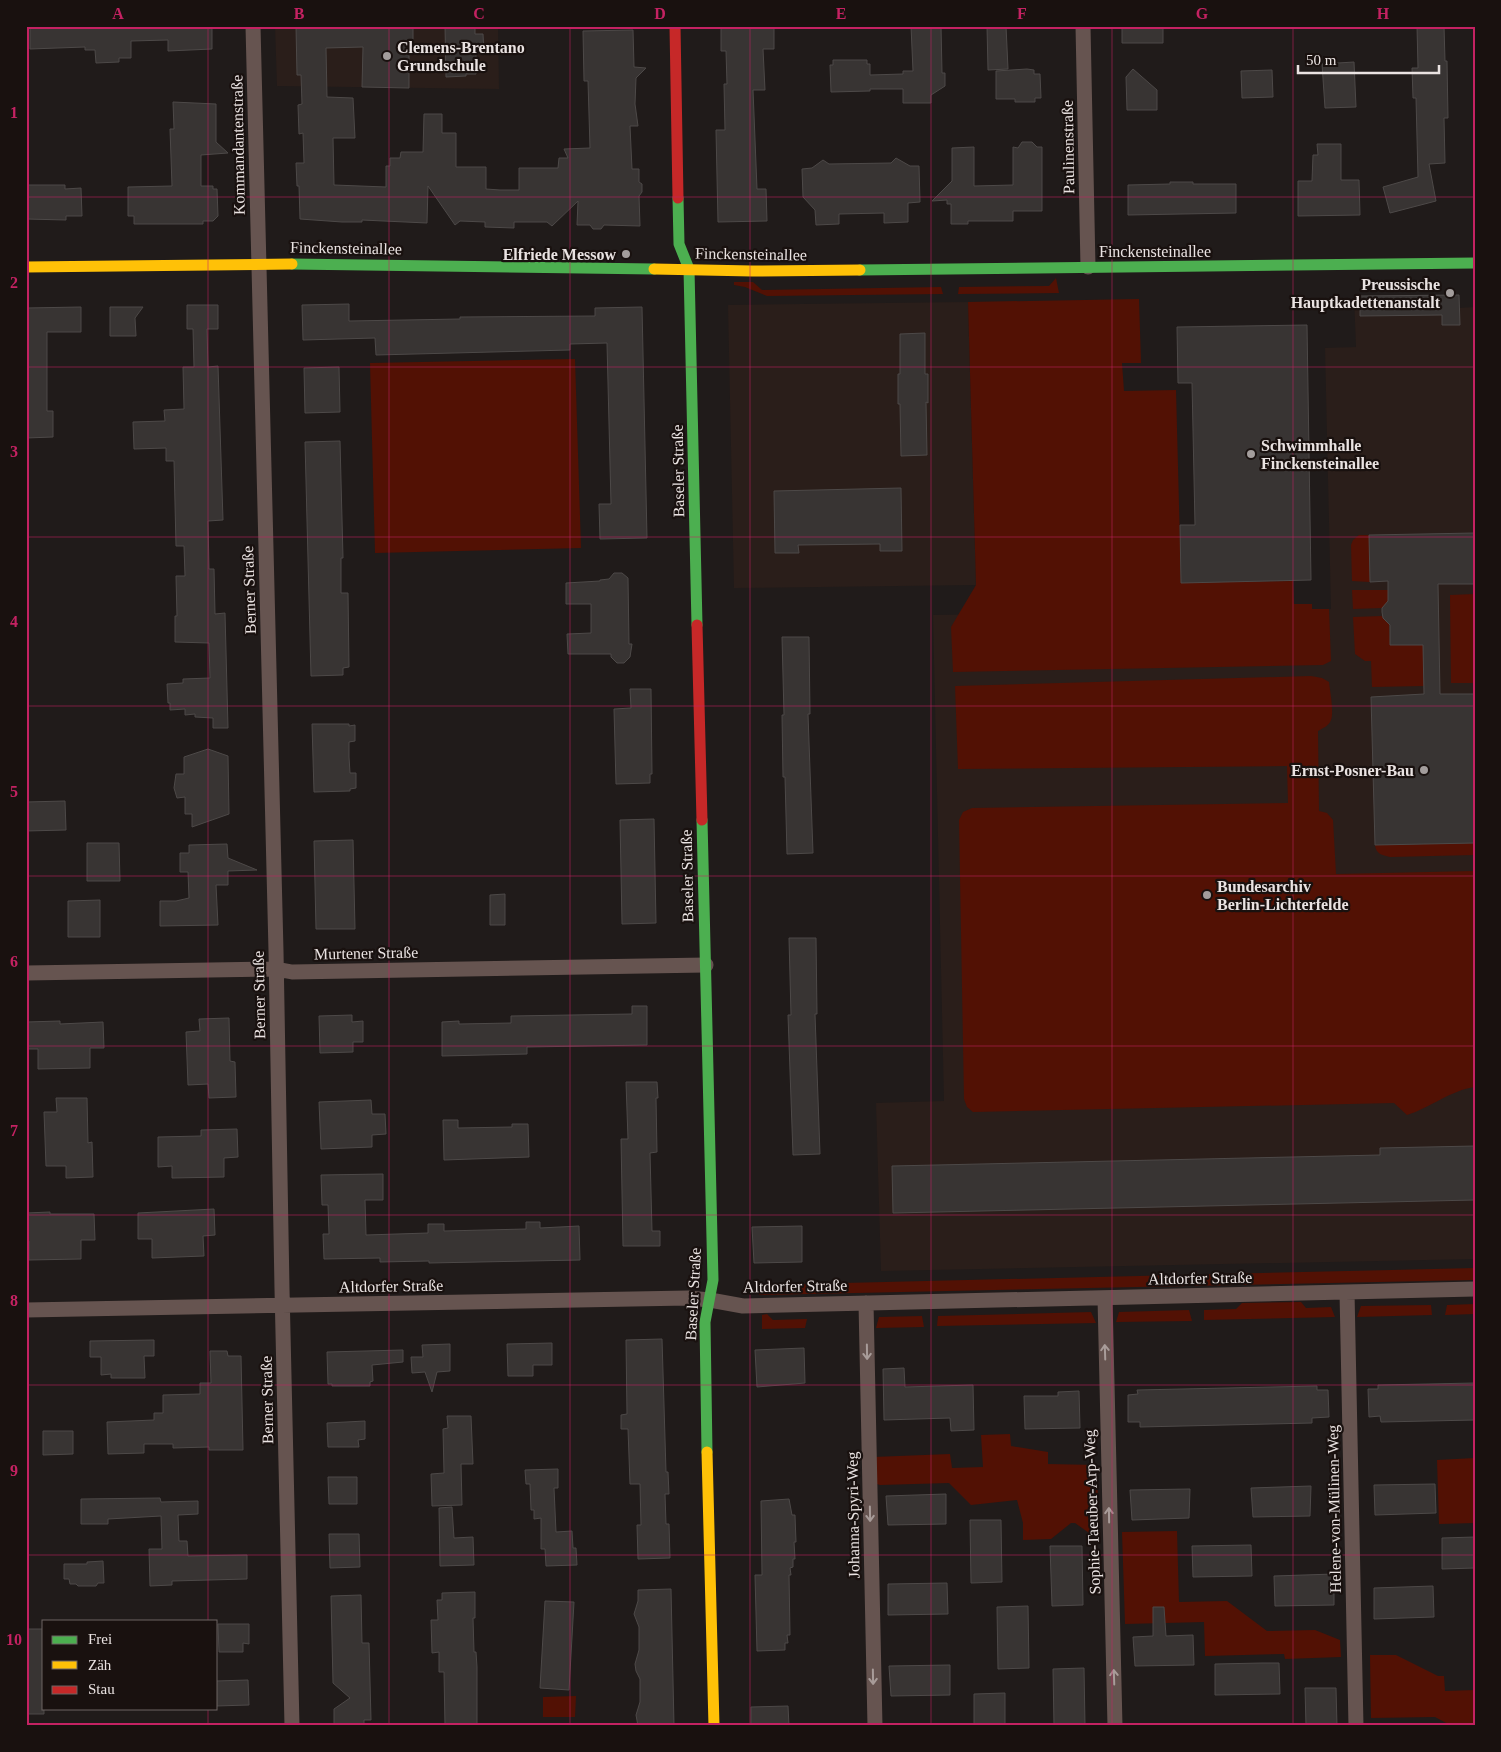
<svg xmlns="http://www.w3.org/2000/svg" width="1501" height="1752" viewBox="0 0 1501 1752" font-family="'Times New Roman',serif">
<rect width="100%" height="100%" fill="#201b1a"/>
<!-- built -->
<path fill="#2a1e1a" d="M275 26H498L499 89 277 86Z
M1459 295V308L1475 307V1259L881 1271 876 1103 944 1101 933 615 1331 609 1325 348 1356 347 1354 296Z
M968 302 976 585 734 588 728 305Z"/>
<!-- green -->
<path fill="#521104" d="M1056 278 1059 293 958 294 959 287 1049 286Z
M734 282H753L762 290 941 287 943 294 767 296 745 287 734 285Z
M1139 299 1141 363H1122L1124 391 1176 390 1181 582 1293 581 1294 604H1312V609H1329L1331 661 1323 665 953 672 951 627 976 585 968 302Z
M575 359 581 548 375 553 370 363Z
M1359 535H1369L1370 582 1352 581 1351 545 1353 540Z
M1352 590H1389L1388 605 1382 608 1353 609Z
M1475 594V683H1451L1450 595Z
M1382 616 1385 620H1389L1390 645H1423L1424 686 1372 687 1371 661H1365L1355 654 1353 617Z
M1311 676 1322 678 1329 682C1330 691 1334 712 1331 720 1329 726 1323 728 1318 731L1319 811 1327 813 1333 820 1336 874 1475 871V1087C1451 1090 1430 1108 1407 1115L1394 1103 973 1112 967 1107 964 1099 959 820 963 812 972 808 1288 803 1287 766 958 769 955 686Z
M1475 843V855L1390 857C1382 855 1376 854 1375 845Z
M1475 1268V1280L759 1295 760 1285Z
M1301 1302 1306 1308 1331 1307 1335 1317 1204 1320V1310L1236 1309 1242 1303Z
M1475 1304V1314L1445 1315 1447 1305Z
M1431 1305 1432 1315 1357 1317 1361 1306Z
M1189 1310 1192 1321 1116 1322 1119 1312Z
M1091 1312 1096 1323 937 1326 938 1316Z
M767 1314 773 1320 807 1319 805 1328 762 1329V1315Z
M922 1316 924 1327 876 1328 879 1317Z
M1010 1434 1011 1446 1048 1452V1464L1097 1465 1099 1540 1075 1523H1071L1051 1539 1023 1540V1523L1017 1500 971 1505 949 1483 880 1485 874 1483 873 1457 950 1454 952 1468 983 1467 981 1435Z
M1475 1458V1523L1439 1524 1437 1460Z
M1177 1531 1179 1602 1227 1601 1267 1631 1315 1630 1340 1640 1341 1657 1285 1659 1284 1654 1205 1656 1204 1622 1125 1624 1122 1532Z
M1370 1655H1396L1438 1676H1444L1445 1691 1475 1690V1726H1452L1435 1717 1371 1718Z
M576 1696 575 1717H543V1697Z"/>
<!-- building -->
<path fill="#383433" stroke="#4d4948" d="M30 26H212V49L168 51V40L131 41V58H119V62L96 63 95 50H85V47L30 49Z
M296 26H413V46H409V88L362 87 363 47 326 48 327 97 353 98 355 138H333L334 185 386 187V166H390V158H400L401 152H423L424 114H442V133H456V167H486V189L500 190H519V168H558L559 158H568L564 149 590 148 588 81H584L583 31 633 30 634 67 646 68 636 78 635 104 638 126H630L632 169H639V182L642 184V192L639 196 640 226 604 225 601 229H593L590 225H577L578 201 552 226 547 222H514V228L485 227V222L460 221 455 225 428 186 427 223 362 220V222H342L300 219 299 186H297L296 163H304L303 133 299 134 298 105 302 104 301 75H297Z
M445 26H475V34H483L484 53H476V74H466V76L446 77Z
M721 26H774V49H763L765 90H753L757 189H766L767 221 718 222 716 130H725L724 84H727L726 51H721Z
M911 26H941L942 73H945V86L931 95V103H903V89H870V91L831 92 830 65H833V60H867V64H870V75L903 74V71H913Z
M987 26H1006L1008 69 988 70Z
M1122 26 1163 27V43H1122Z
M1417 26H1444L1445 61H1447L1448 118H1444L1445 163 1429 164 1436 201 1390 213 1383 187 1418 177 1416 98H1413L1412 68H1418Z
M1354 62 1356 107 1325 108 1322 64Z
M1027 69 1034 70V74H1040L1041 98H1035V102H1015V99H996V71Z
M1133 69 1157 90V110H1127L1126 77Z
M1272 70 1273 97 1242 98 1241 71Z
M173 102 216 104V142L228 153 201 155V186H213V189H217L218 216 213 221H203V224H134V216H128V187L172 186 170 129H174Z
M1022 142H1032L1037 147H1042V211H1013V221H968V224H951V204H947V200L932 201 952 181V148L974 147V186L1013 185V147L1018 148Z
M1317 144H1341V180H1359L1360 215 1298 216V181H1312L1313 155H1318Z
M896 158 910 166H919L920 202 908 203V222L884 223V213L839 214V224L816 225 815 210 803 197 802 169 812 168 823 160 829 164 891 163Z
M1170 182H1193V184H1236V213L1128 215V185L1170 184Z
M26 185H65V189L81 188 82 216H66V220L26 219Z
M1459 295 1460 325H1442V315L1360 316V296Z
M349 304V321L460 319V317L595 316V308L642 307 647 538 600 539 599 504H611L607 343 570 344V350L376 355 375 338 303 340 302 305Z
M187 305H218V329H207L208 367 218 366 223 520 208 521 209 569H214L215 614 225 613 228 728H213V718L195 717V714L185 715V709L170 710V703H168L167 684 183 683V679L210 678 209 643 175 642V616H177L176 576H185L184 546H176L174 461H166V448L134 449 133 422 165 421 164 410 184 409 183 367H194L193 329H187Z
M81 307V332H47V411H53V437L26 438V308Z
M110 307H143L135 318 136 336H110Z
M1307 325 1311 580 1181 583 1180 525H1195L1192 383H1178L1177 327Z
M925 333V374H928V403L926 402 927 455 901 456 900 404H898V374H900V334Z
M339 367 340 412 305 413 304 368Z
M340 441 343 558H341V593H348L349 667 343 668V675L311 676 305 442Z
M901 488 902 551H880V544L798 545 799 553H775L774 491Z
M1475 533V584H1438L1440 694H1475V843L1375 845 1371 697 1424 694 1423 645H1390V625L1383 618 1382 612V608L1388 601V581L1370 582 1369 535Z
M614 573H622L628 578 629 644H632L630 657 624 663H617L611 657V654H568L567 634 591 633V604H566V583L600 581V580L609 579Z
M782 637H809L810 714H808L813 853 787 854 785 777H783L782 715H784Z
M630 689H651L652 774H650V783L616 784 614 709 631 708Z
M312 724H349V726L355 725V741L349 742V757L350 773H356V788L350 789V791L314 792Z
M208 749 228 756 229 814 192 827V814H185V797L177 798 174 788 176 774H184V757Z
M65 801 66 830 26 831V802Z
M654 819 656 923 622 924 620 820Z
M353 840 355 929H316L314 841Z
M87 843H119L120 881H87Z
M227 844 228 858 257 870 228 871V885H216L218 925 160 926V901H176L189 898 188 872H180V853H189V845Z
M505 894V925H490V895Z
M100 900V937H68V901Z
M789 938H816L817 1014H815L820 1154 793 1155 788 1015H791Z
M632 1006H647V1045L527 1047V1054L442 1056V1022L459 1021V1024L511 1023V1016L632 1014Z
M352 1015V1022L363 1021V1042H353V1052L320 1053 319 1016Z
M229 1018 230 1061 235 1062 236 1097 209 1098 208 1084 188 1085 186 1032 200 1031 199 1019Z
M60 1021V1024L103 1022 104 1048H90V1068L38 1069V1049H26V1022Z
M626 1082H657L658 1098H656L657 1152 650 1153 652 1231H660V1246H623L621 1139H628Z
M56 1098H87L88 1143 92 1142 93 1177 66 1178V1166H46L44 1112H57Z
M371 1100 372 1114H385L386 1134 372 1135V1147L321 1149 319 1102Z
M443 1120H458V1128L512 1127V1124H528L529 1157 444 1160Z
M237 1129 238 1157 224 1158V1177L172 1178V1166L158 1167V1137L201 1136V1130Z
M1475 1146V1200L893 1213 892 1166 1380 1155V1148Z
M383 1174V1200H365L366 1235 428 1233V1224H444V1231L526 1229V1222H540V1228L579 1226 580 1260 429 1263V1261L380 1262V1258L324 1259 323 1234H329L328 1205H322L321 1175Z
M214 1209 215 1235 203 1236 204 1256 152 1258V1239H138V1213Z
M50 1212V1214H94L95 1240H81V1259L29 1260V1241H26V1213Z
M802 1226V1262L754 1263 752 1227Z
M662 1339 666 1472H668L669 1494H665L666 1524H669L670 1558 638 1559 637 1525H641L640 1484H630L628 1429H621V1415L627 1414 626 1340Z
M154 1340V1356H144L145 1378H111V1374L101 1375V1357H90V1341Z
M552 1343V1365H533V1376H508L507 1344Z
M450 1344V1371L437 1372 432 1392 425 1372 412 1373 411 1357H423L422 1345Z
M804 1348 805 1383 757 1387 755 1350Z
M403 1350V1362L372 1365 373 1381 370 1382V1386H332V1384H328L327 1352Z
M210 1351H227L228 1356H241L243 1450H209V1447L173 1448V1444H144V1453L108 1454 107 1422 154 1420V1413H163V1395L200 1394V1383H211Z
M904 1368 905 1387 973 1385 974 1430 951 1431 950 1418 884 1420 883 1369Z
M1475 1383V1420L1381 1422 1380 1416 1369 1417 1368 1389H1378V1385Z
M1317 1386V1390H1328L1329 1417 1312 1418V1423L1140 1427V1422H1128V1395L1138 1394 1137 1390Z
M1079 1391 1080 1428 1025 1429 1024 1396H1058V1392Z
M447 1416H471L473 1464H461L462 1505 432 1506 431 1474 444 1473 443 1429 448 1428Z
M365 1421V1439L358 1440 359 1447H328L327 1423Z
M43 1431H73V1454L43 1455Z
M558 1469V1488H554L556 1532 572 1531 573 1548H576L577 1565 546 1566 545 1549H541V1518L534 1519V1510H531L530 1484H526L525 1470Z
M328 1477H357V1504H329Z
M1435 1484 1436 1513 1375 1515 1374 1485Z
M1311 1486 1310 1516 1253 1517 1251 1488Z
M1190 1489 1189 1518 1132 1520 1130 1490Z
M946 1494V1524L888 1525 886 1496Z
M160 1498 161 1502 198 1501V1514L178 1515 179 1541H187L188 1556 247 1555V1579L172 1581V1585L150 1586 149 1549H162L161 1516 108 1519V1524H81V1499Z
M789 1499 792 1515H795L796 1542H794L795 1559H793V1567L790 1568 791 1575H789L790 1635H787L788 1643H785V1650L757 1651 755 1575H762L761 1501Z
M452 1507 454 1538 473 1537 474 1565 440 1566 439 1508Z
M970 1520H1001L1002 1582 971 1583Z
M329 1534H359L360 1567 330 1568Z
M1475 1537V1568L1442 1569V1538Z
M1251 1545 1252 1576 1193 1577 1192 1546Z
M1050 1546H1082L1083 1605 1052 1606Z
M103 1561 104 1583H98L96 1586H78L76 1584H70L69 1579H64V1564H87V1562Z
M1334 1574V1605L1275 1606 1274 1576Z
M947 1583 948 1614 888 1615V1584Z
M1433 1586 1434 1617 1374 1619V1588Z
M671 1589 674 1726H638L636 1715 640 1702V1679L636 1671 635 1664 639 1650V1627L634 1614 638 1601V1590Z
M475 1592V1618H473L474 1652H476L477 1667V1726H445L444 1672H439V1652L432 1653 431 1620H438L437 1600H442V1593Z
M361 1595 362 1643H369L371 1720H364V1726H334V1709L350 1698 333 1683 331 1596Z
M545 1601 574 1602 569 1690 540 1688Z
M1028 1606 1029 1668 998 1669 997 1607Z
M1153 1607H1164L1166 1636 1193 1635 1194 1665 1135 1666 1133 1637 1153 1636Z
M218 1624H249V1644L243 1643V1652H219Z
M26 1629H43L44 1714H26Z
M1262 1663H1279L1280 1694 1215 1695V1664Z
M950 1665V1695L891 1696 889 1666Z
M1084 1668 1085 1726H1054L1053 1669Z
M248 1680 249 1705 216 1706V1681Z
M1305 1688H1336L1337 1726H1306Z
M1005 1693V1726H974V1694Z
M788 1706 789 1726H751V1707Z"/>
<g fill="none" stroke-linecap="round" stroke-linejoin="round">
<!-- street -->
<path stroke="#665450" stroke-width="15" d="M253 26 276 951 282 1289 292 1726
M1083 26 1088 267
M26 973 276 969 292 972 706 965
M1347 1292 1356 1726
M1105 1298 1115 1726
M866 1303 875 1726
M26 1310 688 1298 710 1300 743 1306 1475 1289"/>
<!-- fast -->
<path stroke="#4caf50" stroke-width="11" d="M678 198 679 244 689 269 697 625
M292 264 654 269
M860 270 1475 263
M702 820 713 1280 705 1322 707 1452"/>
<!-- slow -->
<path stroke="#ffc107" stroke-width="11" d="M26 267 292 264
M654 269 752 271 860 270
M707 1452 714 1726"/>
<!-- jam -->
<path stroke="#c62828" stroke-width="11" d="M675 26 678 198
M697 625 702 820"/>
</g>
<!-- one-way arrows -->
<defs><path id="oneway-shaft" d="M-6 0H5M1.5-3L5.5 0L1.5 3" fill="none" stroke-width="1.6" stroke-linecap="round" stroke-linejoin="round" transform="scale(1.25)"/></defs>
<g stroke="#a89c99">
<use href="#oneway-shaft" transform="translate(867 1352) rotate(89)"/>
<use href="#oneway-shaft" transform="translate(1105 1352) rotate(-92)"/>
<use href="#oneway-shaft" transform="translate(870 1514) rotate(89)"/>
<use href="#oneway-shaft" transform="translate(1109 1515) rotate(-91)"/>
<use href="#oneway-shaft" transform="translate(873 1677) rotate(89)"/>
<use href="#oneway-shaft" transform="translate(1114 1677) rotate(-92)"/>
</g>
<!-- grid -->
<path fill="none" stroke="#c42262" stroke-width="1" stroke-opacity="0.55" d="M208 26V1621M389 26V1726M570 26V1726M750 26V1726M931 26V1726M1112 26V1726M1293 26V1726M26 197H1475M26 367H1475M26 537H1475M26 706H1475M26 876H1475M26 1046H1475M26 1215H1475M26 1385H1475M26 1555H1475M208 1708V1726"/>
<!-- markers -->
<g fill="#a39d9c" stroke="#19110f" stroke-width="2">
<circle cx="387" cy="56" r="5"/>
<circle cx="626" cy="254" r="5"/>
<circle cx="1450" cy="293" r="5"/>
<circle cx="1251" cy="454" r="5"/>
<circle cx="1424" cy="770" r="5"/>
<circle cx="1207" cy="895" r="5"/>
</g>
<g text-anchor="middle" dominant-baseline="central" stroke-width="4.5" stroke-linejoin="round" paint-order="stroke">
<!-- poi labels -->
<g font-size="16" font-weight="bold" fill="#eae3e2" stroke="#19110f" text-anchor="start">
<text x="397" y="47">Clemens-Brentano<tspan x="397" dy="18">Grundschule</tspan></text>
<text x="616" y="254" text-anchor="end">Elfriede Messow</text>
<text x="1440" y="284" text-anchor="end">Preussische<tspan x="1440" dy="18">Hauptkadettenanstalt</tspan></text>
<text x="1261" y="445">Schwimmhalle<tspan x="1261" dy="18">Finckensteinallee</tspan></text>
<text x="1414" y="770" text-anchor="end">Ernst-Posner-Bau</text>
<text x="1217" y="886">Bundesarchiv<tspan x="1217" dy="18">Berlin-Lichterfelde</tspan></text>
</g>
<!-- street labels -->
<g font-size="16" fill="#eae3e2" stroke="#19110f">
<text transform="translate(238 145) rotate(-91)">Kommandantenstraße</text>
<text transform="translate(1068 147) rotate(-91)">Paulinenstraße</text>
<text transform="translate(346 248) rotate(1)">Finckensteinallee</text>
<text x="1155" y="251">Finckensteinallee</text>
<text transform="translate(751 254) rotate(1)">Finckensteinallee</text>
<text transform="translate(678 471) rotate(-91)">Baseler Straße</text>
<text transform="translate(249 590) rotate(-92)">Berner Straße</text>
<text transform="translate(687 876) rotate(-91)">Baseler Straße</text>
<text transform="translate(366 953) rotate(-1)">Murtener Straße</text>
<text transform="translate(259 995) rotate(-91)">Berner Straße</text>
<text transform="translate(1200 1278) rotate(-1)">Altdorfer Straße</text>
<text transform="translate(391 1286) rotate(-1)">Altdorfer Straße</text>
<text transform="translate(795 1286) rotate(-1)">Altdorfer Straße</text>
<text transform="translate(693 1294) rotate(-87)">Baseler Straße</text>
<text transform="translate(267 1400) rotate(-91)">Berner Straße</text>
<text transform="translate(1334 1509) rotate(-91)">Helene-von-Mülinen-Weg</text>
<text transform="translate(1092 1512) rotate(-92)">Sophie-Taeuber-Arp-Weg</text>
<text transform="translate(853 1515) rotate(-91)">Johanna-Spyri-Weg</text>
</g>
</g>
<!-- border -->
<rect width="1501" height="1752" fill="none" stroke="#19110f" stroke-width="55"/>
<!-- legend -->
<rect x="42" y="1620" width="175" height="90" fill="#19110f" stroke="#6d6563"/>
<rect x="52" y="1636" width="25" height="8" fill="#4caf50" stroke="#6d6563"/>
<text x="88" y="1644" font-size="15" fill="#eae3e2">Frei</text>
<rect x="52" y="1661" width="25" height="8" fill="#ffc107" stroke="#6d6563"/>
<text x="88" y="1670" font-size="15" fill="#eae3e2">Zäh</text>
<rect x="52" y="1686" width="25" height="8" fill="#c62828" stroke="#6d6563"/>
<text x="88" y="1694" font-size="15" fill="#eae3e2">Stau</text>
<!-- scale -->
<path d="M1298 65v8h141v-8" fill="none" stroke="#eae3e2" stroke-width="2.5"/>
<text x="1306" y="65" font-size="15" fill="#eae3e2" stroke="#19110f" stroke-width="4" paint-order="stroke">50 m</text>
<rect x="28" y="28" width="1446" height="1696" fill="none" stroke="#c42262" stroke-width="2"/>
<g font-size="16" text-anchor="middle" font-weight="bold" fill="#c42262">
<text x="118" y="19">A</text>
<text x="299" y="19">B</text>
<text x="479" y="19">C</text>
<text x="660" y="19">D</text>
<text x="841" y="19">E</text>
<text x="1022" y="19">F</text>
<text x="1202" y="19">G</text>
<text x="1383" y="19">H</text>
<text x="14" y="118">1</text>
<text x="14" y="288">2</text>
<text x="14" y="457">3</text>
<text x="14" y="627">4</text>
<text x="14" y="797">5</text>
<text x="14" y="967">6</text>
<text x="14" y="1136">7</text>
<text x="14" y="1306">8</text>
<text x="14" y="1476">9</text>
<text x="14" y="1645">10</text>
</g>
</svg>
